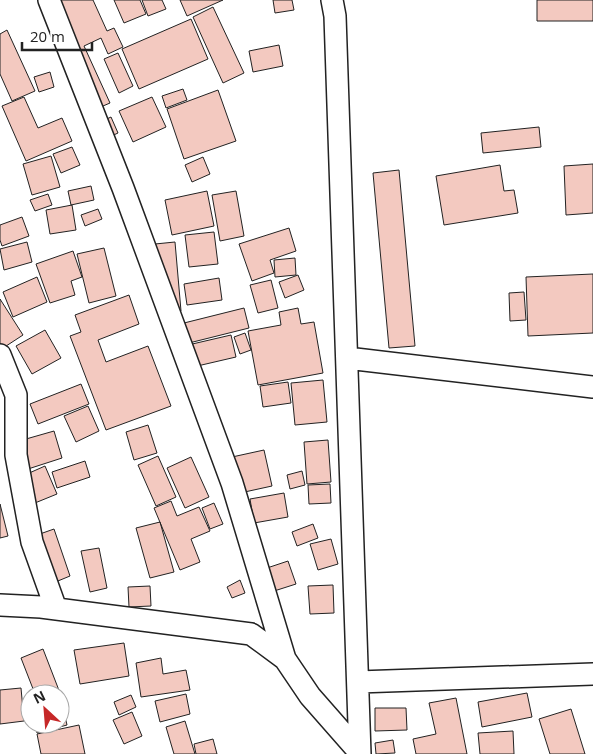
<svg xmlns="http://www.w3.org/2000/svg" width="593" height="754" viewBox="0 0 593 754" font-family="'Open Sans',sans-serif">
<rect width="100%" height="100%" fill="#fff"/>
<!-- building -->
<path fill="#f3c9c0" stroke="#222" d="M55 0H93L107 31 114 28 123 47 108 54 101 38 84 46 110 103 89 112Z
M114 0H140L146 14 124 23Z
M142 0H162L166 9 148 16Z
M180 0H223L187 16Z
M273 0H292L294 10 275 13Z
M537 0H593V21H537Z
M213 7 244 73 223 83 193 17Z
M191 19 208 59 139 89 122 49Z
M7 30 35 91 12 101 0 74V34Z
M279 45 283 66 253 72 249 51Z
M118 53 133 86 119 93 104 59Z
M50 72 54 87 39 92 34 77Z
M183 89 187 100 166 108 162 96Z
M218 90 236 141 184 159 167 109Z
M24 97 38 128 62 118 72 141 26 161 2 106Z
M152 97 166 127 133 142 119 111Z
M111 117 118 133 105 139 98 123Z
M539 127 541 147 483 153 481 133Z
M72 147 80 165 61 173 53 154Z
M51 156 60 187 32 195 23 164Z
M203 157 210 174 192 182 185 165Z
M593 164V213L566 215 564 166Z
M500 165 504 191 514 190 518 213 444 225 436 176Z
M399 170 415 346 389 348 373 173Z
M91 186 94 200 71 205 68 191Z
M207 191 214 226 172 235 165 200Z
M236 191 244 236 220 241 212 195Z
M48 194 52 205 35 211 30 200Z
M72 205 76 230 50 234 46 210Z
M98 209 102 219 85 226 81 215Z
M22 217 29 236 2 246 0 240V225Z
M289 228 296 251 270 260 274 273 252 281 239 244Z
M214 232 218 264 189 267 185 235Z
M27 242 32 262 4 270 0 249Z
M175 242 181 311 161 313 155 244Z
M104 248 116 296 89 303 77 254Z
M73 251 82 277 71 281 75 295 50 303 36 264Z
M295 258 296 275 275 277 274 260Z
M593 274V333L528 336 526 277Z
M298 275 304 290 285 298 279 282Z
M37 277 47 302 13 317 3 292Z
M219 278 222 300 187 305 184 284Z
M271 280 278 308 258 313 250 285Z
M524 292 526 320 510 321 509 293Z
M129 295 139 324 98 340 106 362 148 346 171 406 106 430 70 336 81 332 75 315Z
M0 299 23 335 0 350Z
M244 308 249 328 177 346 172 326Z
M298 308 301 324 314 322 323 373 258 385 248 331 281 325 279 312Z
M45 330 61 358 32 374 16 346Z
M245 333 251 350 240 354 234 337Z
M231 335 236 357 193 367 188 345Z
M323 380 327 422 295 425 291 383Z
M288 382 291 403 263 407 260 386Z
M81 384 89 404 38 424 30 404Z
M88 406 99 431 76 442 64 416Z
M148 425 157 453 134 460 126 432Z
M54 431 62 458 28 469 19 441Z
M328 440 331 482 307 484 304 442Z
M264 450 272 486 240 493 232 457Z
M158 456 176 497 156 506 138 465Z
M191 457 209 497 185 508 167 468Z
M85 461 90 477 57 488 52 472Z
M45 466 57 494 30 505 18 478Z
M302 471 305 485 290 489 287 475Z
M330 484 331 503 309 504 308 485Z
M284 493 288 517 254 523 250 499Z
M171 501 177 516 199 507 210 531 191 539 200 562 180 570 154 508Z
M214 503 223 524 210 529 202 508Z
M0 504 8 536 0 538Z
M160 522 174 572 150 578 136 528Z
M313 524 318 538 297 546 292 532Z
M54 529 70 576 53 583 37 535Z
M331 539 338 564 318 570 310 544Z
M99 548 107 588 90 592 81 551Z
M288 561 296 584 271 592 264 569Z
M240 580 245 593 232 598 227 587Z
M333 585 334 613 310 614 308 586Z
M150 586 151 606 129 607 128 587Z
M124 643 129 676 80 684 74 650Z
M43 649 60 693 56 694H35L21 658Z
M161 658 163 674 186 670 190 690 141 697 136 663Z
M21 688 24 721 0 724V690Z
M527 693 532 717 482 727 478 702Z
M186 694 190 714 160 722 155 701Z
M131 695 136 707 119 715 114 702Z
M456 698 467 754H416L413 739 436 734 429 703Z
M375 708H406L407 730 375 731Z
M571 709 585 754H550L539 719Z
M64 712 67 725 37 733 35 724H60V713Z
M132 712 142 736 124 744 113 720Z
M185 721 195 754H174L166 727Z
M79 725 85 754H41L37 734Z
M513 731 514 754H480L478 733Z
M213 739 217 754H196L194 744Z
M393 740 395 753 376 754 375 743Z"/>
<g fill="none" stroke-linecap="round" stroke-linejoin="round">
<!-- street casing -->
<g stroke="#222" stroke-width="24">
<path id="street" d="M49 0 123 188 232 483 285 659
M332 0 335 16 360 754
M0 355 16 395V455L32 542 56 609
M347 358 593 387
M0 605 41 607 251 634 285 659 310 696 360 753
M358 682 593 674"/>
</g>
<!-- street -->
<use href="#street" stroke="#fff" stroke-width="21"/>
</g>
<!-- north arrow -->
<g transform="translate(45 709) rotate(334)"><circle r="24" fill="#ffffff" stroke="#a7a7a7"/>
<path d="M0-4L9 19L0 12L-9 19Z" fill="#c62828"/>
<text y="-8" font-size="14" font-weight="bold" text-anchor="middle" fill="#222222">N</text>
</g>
<!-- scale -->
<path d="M22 42v8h70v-8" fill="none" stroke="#222222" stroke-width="2.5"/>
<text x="30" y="42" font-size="15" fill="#222222" stroke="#ffffff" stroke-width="4" paint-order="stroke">20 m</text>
</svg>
